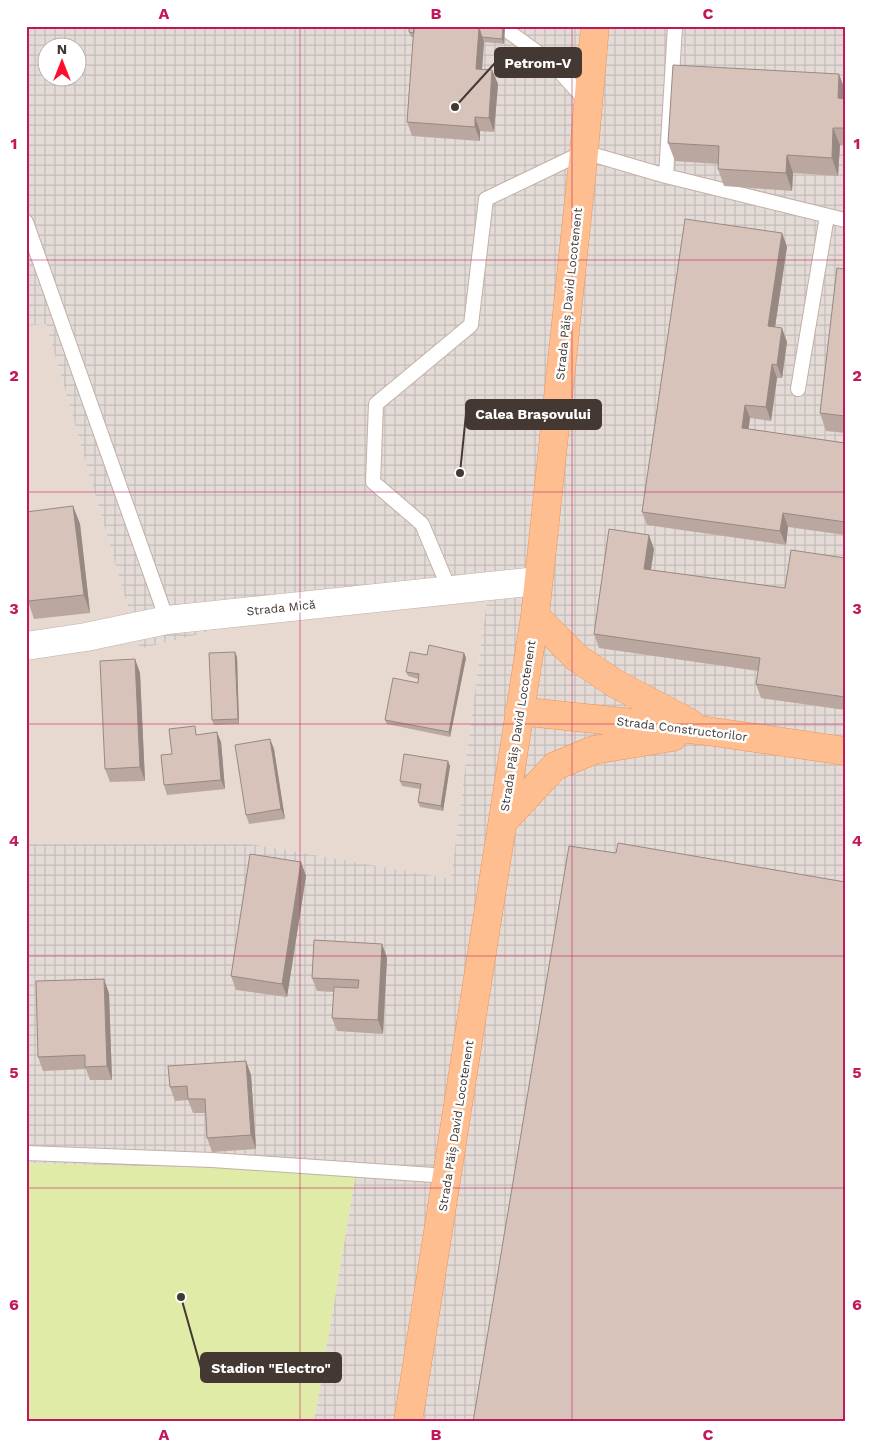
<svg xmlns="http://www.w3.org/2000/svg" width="871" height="1448" viewBox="0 0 871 1448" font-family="'Work Sans',sans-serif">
<defs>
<pattern id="industrial-grid" width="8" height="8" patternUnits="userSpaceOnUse" patternTransform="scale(1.25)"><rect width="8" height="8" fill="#e4dbd7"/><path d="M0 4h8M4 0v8" fill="none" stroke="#c5bdb9"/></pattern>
</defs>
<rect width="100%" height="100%" fill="#f3e9e2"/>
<!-- residential -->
<path fill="#e7d9cf" d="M46 324 140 649 251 621 487 597 451 880 251 844H26V326Z"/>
<!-- industrial -->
<path fill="url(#industrial-grid)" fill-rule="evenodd" d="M26 26H845V1422H314L356 1172 26 1163V844H251L451 879 487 598 251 621 140 649 46 324 26 326ZM48 48H78V78H48Z"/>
<!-- green -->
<path fill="#e0eba7" d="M26 1163 356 1172 314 1422H26Z"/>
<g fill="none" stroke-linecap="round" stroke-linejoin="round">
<!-- service casing -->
<g stroke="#c1b1a7" stroke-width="16">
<path id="service" d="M501 26 552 63 588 103
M666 176 675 26
M26 222 167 620
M798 389 827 216
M450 591 422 524 373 482 376 404 471 325 486 199 584 152 666 176 845 220
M26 1153 212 1160 448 1176"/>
</g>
<!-- minor casing -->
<g stroke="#c1b1a7" stroke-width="29">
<path id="minor" d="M26 646 86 637 167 620 538 581"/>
</g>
<!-- primary casing -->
<g stroke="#ed9456" stroke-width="29">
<path id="primary" d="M535 616 577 658 616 684 690 723
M519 711 707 731 845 751
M503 822 555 766 594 750 673 737
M408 1422 535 616 584 152 595 26"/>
</g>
<!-- service -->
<use href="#service" stroke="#fff" stroke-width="14"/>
<!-- minor -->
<use href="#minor" stroke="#fff" stroke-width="28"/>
<!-- primary -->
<use href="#primary" stroke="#ffbe8f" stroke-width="28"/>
</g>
<!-- wall -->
<path fill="#baa8a0" d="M409 26H505L504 44 484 42 482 69 492 70 498 84 494 132 480 131V141L412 136 407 122 414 37H411L409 32Z
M845 90V145H840L838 176 793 173 792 191 724 186 718 169V164L675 161 668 143Z
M782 233 787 247 775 327 787 342 782 378H777L771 421 750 418 748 429 845 443V535L788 527 786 545 647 525 642 512Z
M845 269V433L826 431 820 413Z
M73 506 80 524 90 613 34 619 28 601Z
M654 549 651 570 785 588 845 558V710L761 698 756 684 758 671 599 648 594 634Z
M235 652 237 657 239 724 214 725 212 720Z
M464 653 466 658 450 737 387 724 385 720 418 683V679L408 676 406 672 427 655Z
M135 659 140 673 145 781 110 782 105 769Z
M198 735 221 742 225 789 167 795 164 785 172 754Z
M270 739 274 749 285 819 249 824 246 815Z
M450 766 443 811 420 807 418 802 420 789 402 786 400 781Z
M301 862 306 876 287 997 236 990 231 976Z
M382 944 387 958 383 1034 337 1031 332 1018 334 992 317 991 312 978Z
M109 993 112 1080H90L86 1069 43 1071 38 1057Z
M246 1061 251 1075 256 1149 212 1152 207 1138 206 1113H193L188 1100 175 1101 170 1087Z"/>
<!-- shaded-wall -->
<path fill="#978882" d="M503 26H505L504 44 502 39Z
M479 28 484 42 481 83 476 69Z
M492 70 498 84 494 132 489 118Z
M839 74 845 90V100L838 98Z
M475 117 480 131V141L475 127Z
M833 128 840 145 838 176 832 158Z
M787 155 793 173 792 191 786 173Z
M782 233 787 247 773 340 768 326Z
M782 328 787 342 782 378 777 365Z
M772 364 777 378 771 421 766 407Z
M745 405 750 418 747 441 742 428Z
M73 506 80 524 90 613 84 595Z
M783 513 788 527 786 545 780 531Z
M649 535 654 549 649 582 644 569Z
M235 652 237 657 239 724 238 719Z
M464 653 466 658 450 737 449 732Z
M135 659 140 673 145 781 140 767Z
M217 732 221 742 225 789 221 780Z
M270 739 274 749 285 819 281 809Z
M448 761 450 766 443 811 441 806Z
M301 862 306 876 287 997 282 984Z
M382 944 387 958 383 1034 378 1020Z
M104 979 109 993 112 1080 107 1066Z
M246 1061 251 1075 256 1149 251 1135Z"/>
<!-- building -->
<path fill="#d8c3ba" stroke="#978882" d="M409 26H414V33L409 32Z
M414 26H448L479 28 476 69 492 70 489 118 475 117V127L407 122Z
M448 26H503L502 39 482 37 479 28Z
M673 65 839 74 838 98 845 99V128H833L832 158 787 155 786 173 718 169 719 146 668 143Z
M685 219 782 233 768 326 782 328 777 365 772 364 766 407 745 405 742 428 845 443V522L783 513 780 531 642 512Z
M837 268 845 269V416L820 413Z
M73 506 84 595 28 601 26 590V512Z
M609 529 649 535 644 569 785 588 791 550 845 558V697L756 684 760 658 594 634Z
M429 645 464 653 449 732 385 720 393 678 418 683 419 674 406 672 410 652 427 655Z
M235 652 238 719 212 720 209 653Z
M135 659 140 767 105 769 100 661Z
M195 726 196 735 217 732 221 780 164 785 161 755 172 754 169 729Z
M270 739 281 809 246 815 235 745Z
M404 754 448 761 441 806 418 802 421 784 400 781Z
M618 843 845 882V1422H473L569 846 616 853Z
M250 854 301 862 282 984 231 976Z
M314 940 382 944 378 1020 332 1018 334 987 358 988 359 980 312 978Z
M104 979 107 1066 85 1067V1055L38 1057 36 981Z
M246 1061 251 1135 207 1138 205 1099H188L187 1086 170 1087 168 1066Z"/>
<!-- grid -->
<path fill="none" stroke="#c2185b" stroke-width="1" stroke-opacity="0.55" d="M300 26V1422M572 26V1422M26 260H845M26 492H845M26 724H845M26 956H845M26 1188H845"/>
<g text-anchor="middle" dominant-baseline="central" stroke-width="5" stroke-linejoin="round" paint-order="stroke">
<!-- street labels -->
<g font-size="12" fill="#443832" stroke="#fff">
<text transform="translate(569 294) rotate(-84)">Strada Păiș David Locotenent</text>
<text transform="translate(281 608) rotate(-6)">Strada Mică</text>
<text transform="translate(518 726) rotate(-81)">Strada Păiș David Locotenent</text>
<text transform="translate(682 729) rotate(7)">Strada Constructorilor</text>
<text transform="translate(456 1126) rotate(-81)">Strada Păiș David Locotenent</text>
</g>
</g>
<!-- callouts -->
<path fill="none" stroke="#443832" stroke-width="2" d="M455 107L495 63M460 473L466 414M181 1297L201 1368"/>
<g fill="#443832" stroke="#fff" stroke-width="2">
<circle cx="455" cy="107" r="5"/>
<circle cx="460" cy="473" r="5"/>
<circle cx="181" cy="1297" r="5"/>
</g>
<g fill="#443832" stroke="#443832" stroke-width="2">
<rect x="495" y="48" width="86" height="29" rx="5"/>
<rect x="466" y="400" width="135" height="29" rx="5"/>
<rect x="201" y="1353" width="140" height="29" rx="5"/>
</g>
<g font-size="14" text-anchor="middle" font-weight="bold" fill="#fff">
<text x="538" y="68">Petrom-V</text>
<text x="533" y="419">Calea Brașovului</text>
<text x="271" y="1373">Stadion "Electro"</text>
</g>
<!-- border -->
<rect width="871" height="1448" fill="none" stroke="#ffffff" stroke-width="55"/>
<!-- north arrow -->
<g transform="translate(62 62)"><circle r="24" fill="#ffffff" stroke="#b4afad"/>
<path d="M0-4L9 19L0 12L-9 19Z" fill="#ff0d2e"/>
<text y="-8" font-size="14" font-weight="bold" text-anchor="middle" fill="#443832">N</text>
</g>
<rect x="28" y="28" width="816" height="1392" fill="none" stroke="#c2185b" stroke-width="2"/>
<g font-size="16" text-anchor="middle" font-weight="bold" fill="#c2185b">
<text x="164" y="19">A</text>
<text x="436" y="19">B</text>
<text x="708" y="19">C</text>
<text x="14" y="149">1</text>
<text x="857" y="149">1</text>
<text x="14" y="381">2</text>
<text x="857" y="381">2</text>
<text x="14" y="614">3</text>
<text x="857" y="614">3</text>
<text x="14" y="846">4</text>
<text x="857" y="846">4</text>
<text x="14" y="1078">5</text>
<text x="857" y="1078">5</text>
<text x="14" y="1310">6</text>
<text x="857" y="1310">6</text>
<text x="164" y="1440">A</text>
<text x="436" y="1440">B</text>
<text x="708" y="1440">C</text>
</g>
</svg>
